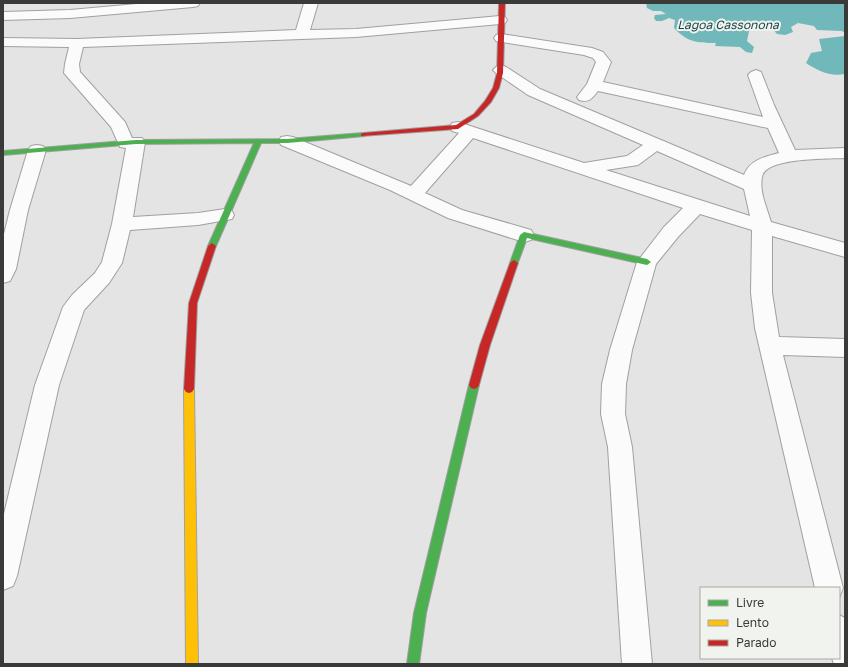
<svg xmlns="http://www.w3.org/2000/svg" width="848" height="667" viewBox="0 0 848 667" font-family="'Golos Text',sans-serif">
<rect width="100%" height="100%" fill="#e3e4e3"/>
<!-- water -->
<path fill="#70b8ba" d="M646 3H845V33L842 31 817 30 814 26 798 23 791 27 793 32 785 35 777 34 770 26 759 25 749 31 747 41 754 47 752 53 746 52 740 47 715 46 716 43C697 43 687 42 674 28L675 20 669 18 662 21H656L654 18 655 15 666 14 661 11H653L647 8Z
M845 36V74C830 77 818 71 806 63L811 53 822 51 819 39Z"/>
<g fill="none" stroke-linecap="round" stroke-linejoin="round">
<!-- street casing -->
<g stroke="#a0a0a0" stroke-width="2">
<path id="street" d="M148 3H200L198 6 193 7 70 18 3 20V12L70 10Z
M304 3H318L310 30 356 29 500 16 505 17 507 20 505 23 500 24 356 37 83 47 79 64 80 72 125 122 132 138H142L145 142 133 217 198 213 225 209 232 211 234 215 232 219 198 225 130 230 122 263 109 283 84 310 59 385 17 576 13 586 3 590V518L35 385 63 307 72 295 95 273 102 262 112 224 126 148 120 147 111 127 64 73 65 64 69 47 3 46V38L77 39 296 30Z
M501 34 592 48 603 52 611 62 603 82 763 117 748 75 751 72 756 70 761 72 774 105 795 150 845 148V158C829 159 765 157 762 177 759 192 767 208 771 222L845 243V257L772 236V293L779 337 845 339V357L783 355 843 588 839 598V588H815L755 328 751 293 752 230 700 214 678 237 656 264 632 350 626 384 625 414 632 447 652 664H622L608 447 601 414 602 384 610 350 637 262 664 227 683 208 473 138 425 193 462 210 531 230 534 235 531 240 524 242 448 218 390 190 281 145 279 141 281 137 287 136 293 137 411 186 459 133 452 131 450 127 452 123 458 122 584 163 627 156 643 145 528 95 496 73 493 70 496 67 501 65 506 67 540 89 744 175C750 160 764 157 779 153L768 128 598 91C592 98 590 103 579 100L577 97 587 84 596 62 593 58 584 55 496 41 494 38 496 35ZM657 151 744 189 750 216 606 170 638 165Z
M37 145 43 146 46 150 28 210 16 269 10 281 3 283V238L10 210 28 150 31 146Z
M839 615 845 618V664H834L832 658H839Z"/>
</g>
<!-- fast casing -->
<g stroke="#a0a0a0" stroke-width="2">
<path id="fast" d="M363 133 365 134V136L287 143H261L216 246 212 249 208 246 254 143 136 144 3 155V151L136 140 287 139Z
M524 232 647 259 651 262 647 265 527 238 517 265H511L510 263 520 235Z
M474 381 477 382 479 385 426 613 419 664H407L414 613 469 385 471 382Z"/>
</g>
<!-- slow casing -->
<g stroke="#a0a0a0" stroke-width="2">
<path id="slow" d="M189 385 192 386 194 389 198 664H186L184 389 186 386Z"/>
</g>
<!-- jam casing -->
<g stroke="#a0a0a0" stroke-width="2">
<path id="jam" d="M499 3H505L503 73 499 88 491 102 478 116 458 129 361 136V134L363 133 456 125 474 114 485 101 493 88 497 73Z
M212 243 216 246 197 303 194 389 192 392 189 393 186 392 184 389 189 303 208 246Z
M514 260 518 263 490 345 479 385 477 388 474 389 471 388 469 385 480 345 510 263Z"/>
</g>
<!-- street -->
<use href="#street" fill="#fbfbfb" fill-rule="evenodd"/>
<!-- fast -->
<use href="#fast" fill="#4caf50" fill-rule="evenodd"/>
<!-- slow -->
<use href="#slow" fill="#ffc107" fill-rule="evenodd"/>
<!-- jam -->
<use href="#jam" fill="#c62828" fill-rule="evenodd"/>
</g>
<g text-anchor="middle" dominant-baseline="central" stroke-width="4" stroke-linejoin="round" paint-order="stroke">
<!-- far-water labels -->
<g font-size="12" font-style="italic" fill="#194749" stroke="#f1f3ef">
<text x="728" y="24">Lagoa Cassonona</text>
</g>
</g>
<!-- border -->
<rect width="848" height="667" fill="none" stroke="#3a3a39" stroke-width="8"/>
<!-- legend -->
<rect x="700" y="587" width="140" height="72" fill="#f1f3ef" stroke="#a8a9a6"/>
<rect x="708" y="600" width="20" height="6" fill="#4caf50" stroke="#a8a9a6"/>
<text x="736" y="607" font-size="12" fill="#3a3a39">Livre</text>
<rect x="708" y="620" width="20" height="6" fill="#ffc107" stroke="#a8a9a6"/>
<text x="736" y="627" font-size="12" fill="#3a3a39">Lento</text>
<rect x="708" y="640" width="20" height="6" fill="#c62828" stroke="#a8a9a6"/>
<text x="736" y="647" font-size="12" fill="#3a3a39">Parado</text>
</svg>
